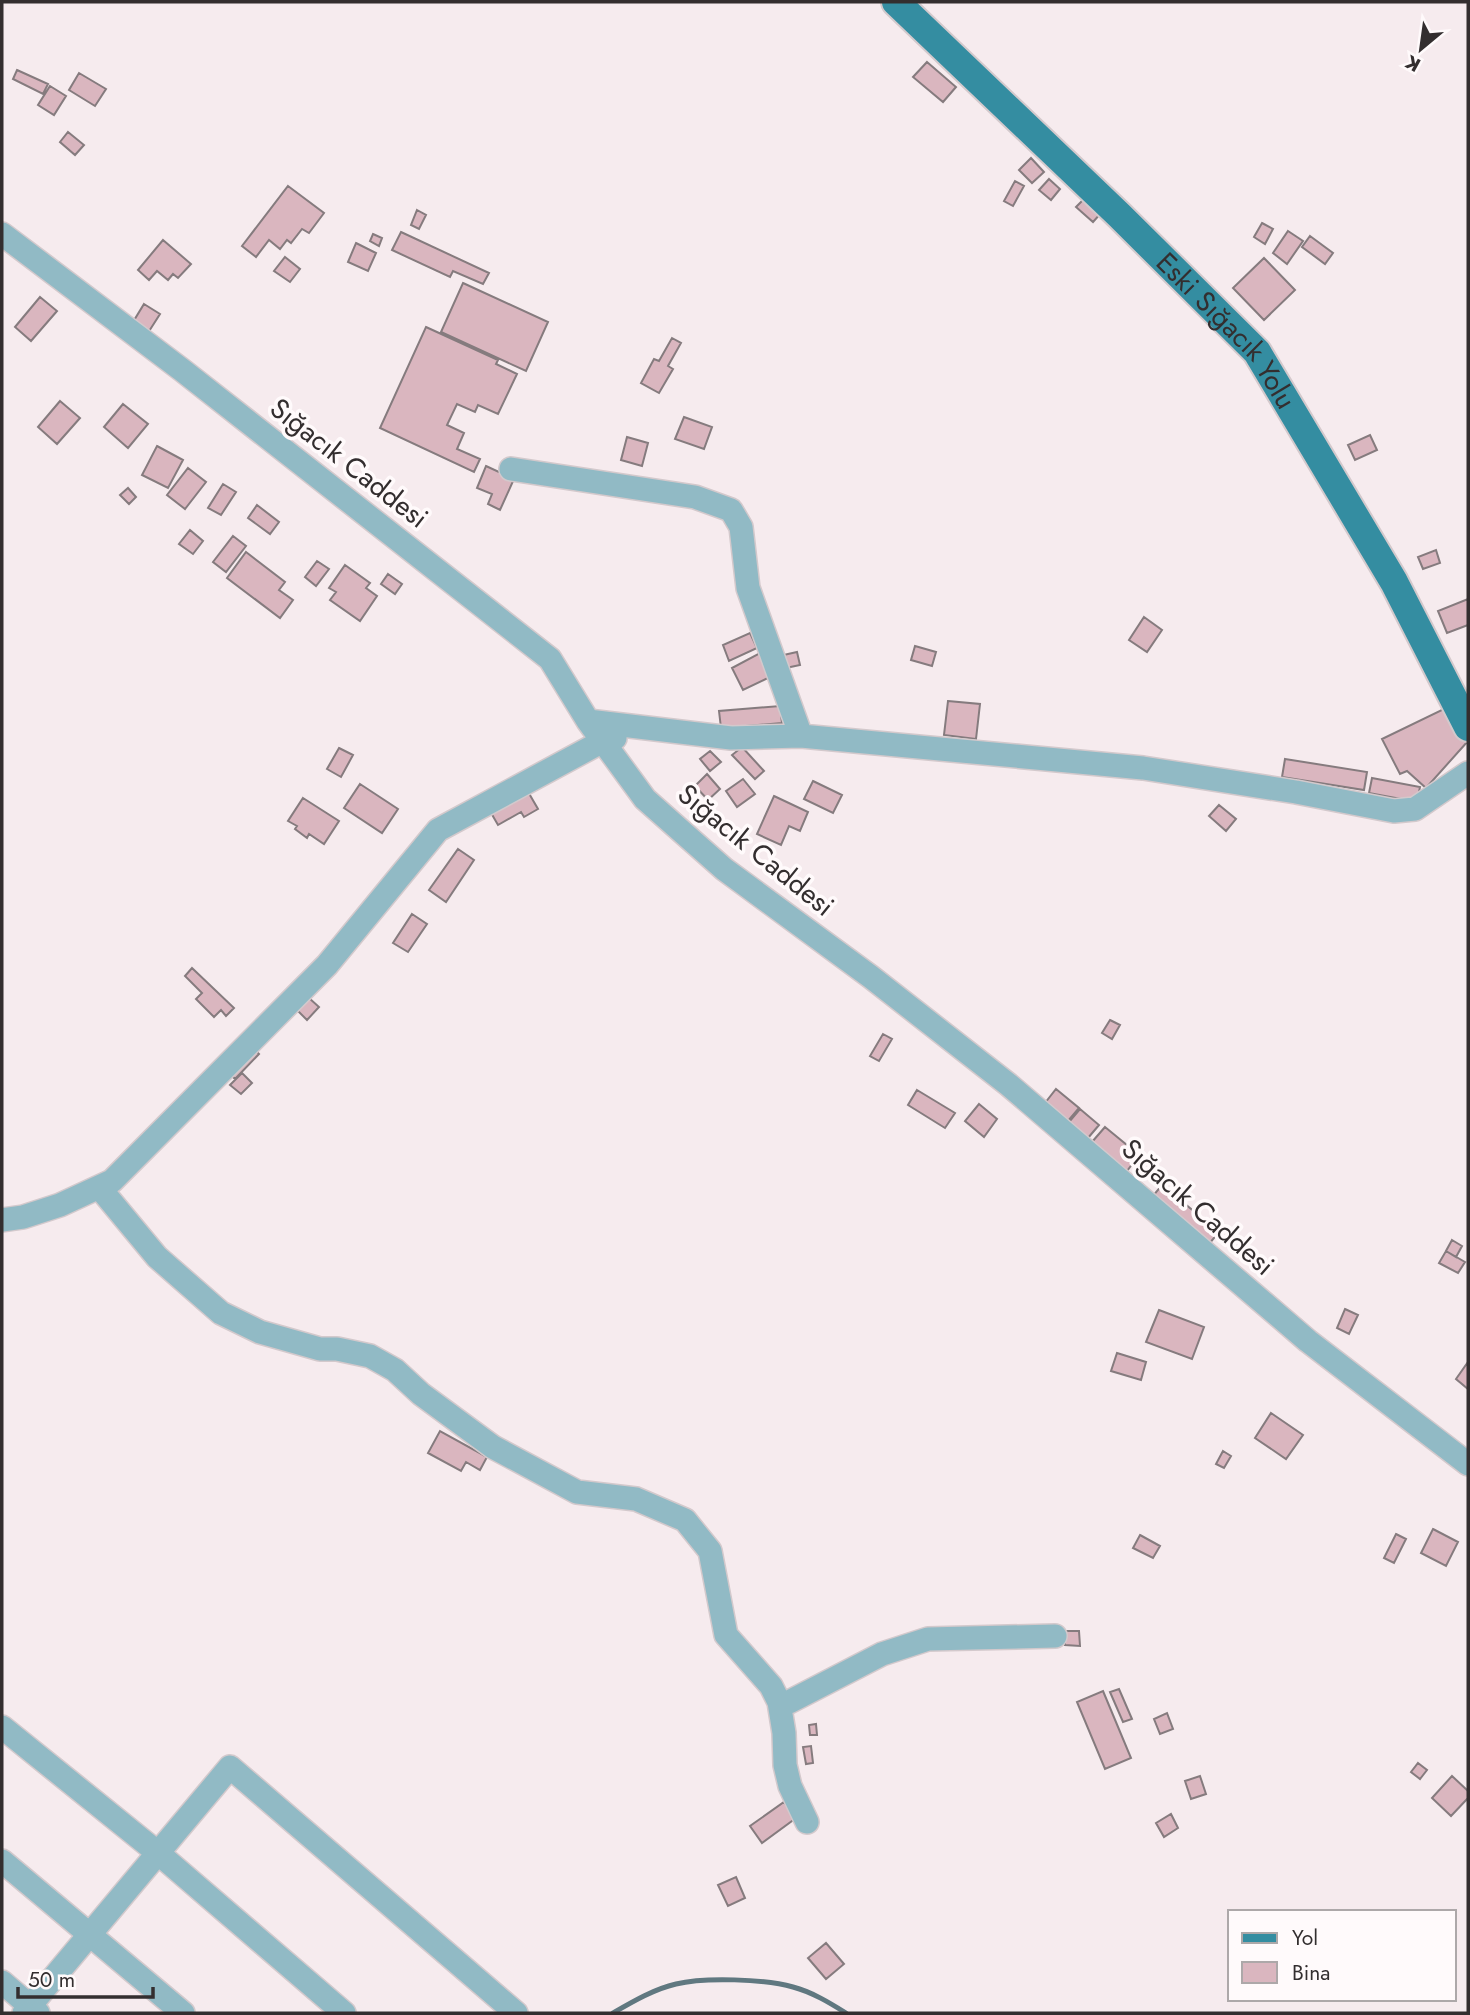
<svg xmlns="http://www.w3.org/2000/svg" width="1470" height="2015" viewBox="0 0 1470 2015" font-family="Jost,sans-serif">
<rect width="100%" height="100%" fill="#f6ebee"/>
<g fill="none" stroke-linecap="round" stroke-linejoin="round">
<!-- stream -->
<path stroke="#607880" stroke-width="5" d="M613 2013C632 2002 654 1989 676 1984 704 1977 765 1979 793 1987 812 1992 830 2003 846 2013"/>
</g>
<!-- building -->
<path fill="#dab6bf" stroke="#857b7e" stroke-width="2" d="M927 62 956 87 943 102 913 77Z
M17 70 48 84 43 94 13 79Z
M79 73 106 89 95 106 69 90Z
M50 86 66 96 54 115 38 105Z
M68 132 84 145 75 155 60 142Z
M1031 158 1044 172 1032 183 1019 170Z
M1049 179 1060 189 1051 200 1039 190Z
M1015 181 1024 186 1013 206 1004 201Z
M288 186 324 213 309 233 302 229 291 243 287 240 280 249 269 240 256 257 242 246Z
M1085 198 1101 213 1093 222 1076 207Z
M417 210 426 215 419 229 411 225Z
M1262 223 1273 229 1265 244 1254 237Z
M1288 231 1303 241 1287 264 1273 253Z
M401 232 489 273 483 284 453 271 450 277 392 250Z
M373 234 382 238 379 246 370 241Z
M1310 236 1333 253 1325 264 1302 247Z
M163 240 191 264 178 278 173 274 168 280 157 271 149 280 138 270Z
M356 243 376 253 368 271 348 262Z
M285 257 300 269 290 282 274 271Z
M1264 258 1295 290 1264 320 1233 288Z
M463 283 548 322 526 371 441 332Z
M40 297 57 311 31 341 15 327Z
M144 304 160 314 146 336 130 327Z
M426 327 498 360 496 364 517 374 498 414 478 405 475 412 457 404 447 425 464 433 457 449 480 459 474 472 380 428Z
M672 338 681 343 668 366 673 369 659 393 641 383 654 359 659 361Z
M60 401 80 418 57 444 38 427Z
M123 404 148 424 128 448 104 427Z
M684 417 712 427 704 449 675 439Z
M1370 435 1377 450 1355 460 1348 445Z
M627 437 648 443 642 466 621 460Z
M157 446 183 460 168 488 142 475Z
M486 466 514 479 500 510 488 504 492 494 477 488Z
M188 468 206 482 185 509 167 495Z
M223 484 236 492 221 515 208 508Z
M128 488 136 497 129 504 120 495Z
M257 505 279 522 270 534 248 518Z
M190 530 203 541 193 554 179 544Z
M233 536 246 546 226 572 213 562Z
M1436 550 1440 563 1423 569 1418 557Z
M246 552 285 582 279 590 293 600 280 618 227 578Z
M317 561 329 569 316 586 305 577Z
M345 565 370 583 366 588 377 596 360 621 330 600 336 592 329 588Z
M388 574 402 584 395 594 381 584Z
M1468 599V625L1447 633 1438 611Z
M1144 617 1162 630 1147 652 1129 640Z
M750 633 757 648 729 661 723 645Z
M915 646 936 652 932 666 911 660Z
M797 652 800 665 781 669 779 656Z
M760 653 772 676 743 690 732 668Z
M948 701 980 704 976 739 944 735Z
M780 706 782 723 721 728 719 711Z
M1450 706 1468 741 1426 788 1407 771 1400 774 1382 739Z
M742 747 764 771 755 779 732 755Z
M339 748 353 755 341 777 327 769Z
M710 751 721 762 710 771 700 759Z
M1285 759 1367 772 1364 790 1282 777Z
M707 774 720 789 708 800 695 786Z
M1372 778 1420 787 1417 802 1369 793Z
M743 779 755 794 737 807 726 791Z
M813 781 842 795 833 813 804 799Z
M360 784 398 809 382 833 344 808Z
M527 790 538 809 524 817 521 812 498 825 490 811Z
M774 796 808 812 800 831 789 826 781 845 757 834Z
M303 798 339 821 324 844 309 834 307 838 295 829 297 826 288 821Z
M1219 805 1236 819 1226 831 1209 816Z
M458 849 474 860 446 902 429 890Z
M412 914 427 924 408 952 393 943Z
M192 968 234 1008 226 1016 221 1010 214 1017 196 999 202 993 185 976Z
M309 998 319 1007 307 1020 297 1010Z
M1110 1020 1120 1025 1112 1039 1102 1033Z
M883 1034 892 1039 879 1061 870 1056Z
M251 1046 259 1054 235 1079 227 1071Z
M242 1073 252 1083 241 1094 230 1085Z
M1056 1089 1079 1108 1068 1121 1045 1103Z
M917 1090 955 1113 945 1128 908 1105Z
M979 1104 997 1119 984 1137 965 1121Z
M1080 1109 1099 1125 1088 1138 1069 1122Z
M1105 1127 1139 1155 1127 1171 1092 1142Z
M1162 1185 1219 1232 1209 1244 1152 1197Z
M1452 1240 1462 1246 1456 1257 1446 1251Z
M1446 1251 1465 1262 1458 1273 1439 1263Z
M1345 1309 1358 1315 1349 1334 1337 1328Z
M1159 1310 1204 1327 1192 1359 1146 1342Z
M1117 1353 1146 1362 1141 1380 1111 1371Z
M1468 1362V1389L1456 1379Z
M1271 1413 1303 1435 1286 1459 1255 1438Z
M440 1431 487 1457 480 1470 466 1462 461 1471 428 1453Z
M1223 1451 1231 1456 1224 1468 1216 1464Z
M1433 1529 1458 1542 1446 1566 1421 1553Z
M1396 1534 1406 1539 1394 1563 1384 1558Z
M1140 1535 1160 1546 1153 1558 1133 1548Z
M1065 1631H1079L1080 1646 1065 1645Z
M1119 1689 1132 1719 1123 1722 1110 1692Z
M1103 1691 1131 1758 1105 1769 1077 1702Z
M1167 1713 1173 1729 1160 1734 1154 1719Z
M816 1724 817 1735H810L809 1725Z
M811 1746 813 1763 806 1764 803 1747Z
M1418 1763 1427 1770 1420 1779 1411 1772Z
M1200 1776 1206 1794 1191 1799 1185 1781Z
M1452 1776 1468 1791V1798L1451 1816 1432 1798Z
M784 1802 796 1818 762 1843 750 1826Z
M1171 1814 1178 1828 1164 1837 1156 1823Z
M736 1877 745 1898 728 1906 718 1885Z
M826 1943 844 1964 826 1979 808 1958Z"/>
<g fill="none" stroke-linecap="round" stroke-linejoin="round">
<!-- minor casing -->
<g stroke="#d3c9cc" stroke-width="26">
<path id="minor" d="M2 234 182 370 550 659 588 721 645 799 724 869 871 977 1009 1085 1308 1341 1468 1464
M511 469 695 497 731 510 741 527 748 588 801 736
M588 721 731 738 801 736 1143 768 1296 792 1394 811 1415 809 1468 773
M99 1187 157 1257 221 1313 260 1332 320 1349H337L370 1356 395 1370 421 1394 493 1447 577 1492 636 1499 685 1520 710 1551 726 1635 771 1686 779 1702 784 1733 785 1765 790 1786 807 1822
M2 1220 23 1217 60 1205 112 1181 327 965 438 830 603 741 615 738
M780 1704 789 1702 882 1654 928 1639 1055 1636
M2 1727 158 1853 344 2013
M2 1861 183 2013
M2 1982 38 2013
M24 2013 230 1767 516 2013"/>
</g>
<!-- major casing -->
<g stroke="#d3c9cc" stroke-width="32">
<g id="major">
<path id="s1" d="M896 2 1119 215 1257 352 1394 582 1468 727"/>
</g>
</g>
<!-- minor -->
<use href="#minor" stroke="#91bac5" stroke-width="23"/>
<!-- major -->
<use href="#major" stroke="#348da1" stroke-width="28"/>
</g>
<g text-anchor="middle" dominant-baseline="central" stroke-width="7" stroke-linejoin="round" paint-order="stroke">
<!-- street labels -->
<g font-size="28" fill="#332e2f" stroke="#fffafb">
<text stroke="none"><textPath href="#s1" startOffset="467">Eski Sığacık Yolu</textPath></text>
<text transform="translate(349 463) rotate(38)">Sığacık Caddesi</text>
<text transform="translate(756 850) rotate(39)">Sığacık Caddesi</text>
<text transform="translate(1198 1207) rotate(41)">Sığacık Caddesi</text>
</g>
</g>
<!-- border -->
<rect width="1470" height="2015" fill="none" stroke="#332e2f" stroke-width="7"/>
<!-- legend -->
<rect x="1228" y="1910" width="228" height="91" fill="#fffafb" stroke="#ada8a9" stroke-width="2"/>
<rect x="1242" y="1933" width="35" height="10" fill="#348da1" stroke="#ada8a9" stroke-width="2"/>
<text x="1292" y="1945" font-size="21" fill="#332e2f">Yol</text>
<rect x="1242" y="1962" width="35" height="21" fill="#dab6bf" stroke="#ada8a9" stroke-width="2"/>
<text x="1292" y="1980" font-size="21" fill="#332e2f">Bina</text>
<!-- north arrow -->
<g transform="translate(1421 49) rotate(209)" stroke="#fffafb" stroke-width="5" paint-order="stroke">
<path d="M0-5L12 26L0 18L-12 26Z" fill="#332e2f"/>
<text y="-10" font-size="19" font-weight="bold" text-anchor="middle" fill="#332e2f">K</text>
</g>
<!-- scale -->
<path d="M18 1987v10h135v-10" fill="none" stroke="#332e2f" stroke-width="3.5"/>
<text x="28" y="1987" font-size="21" fill="#332e2f" stroke="#fffafb" stroke-width="5" paint-order="stroke">50 m</text>
</svg>
